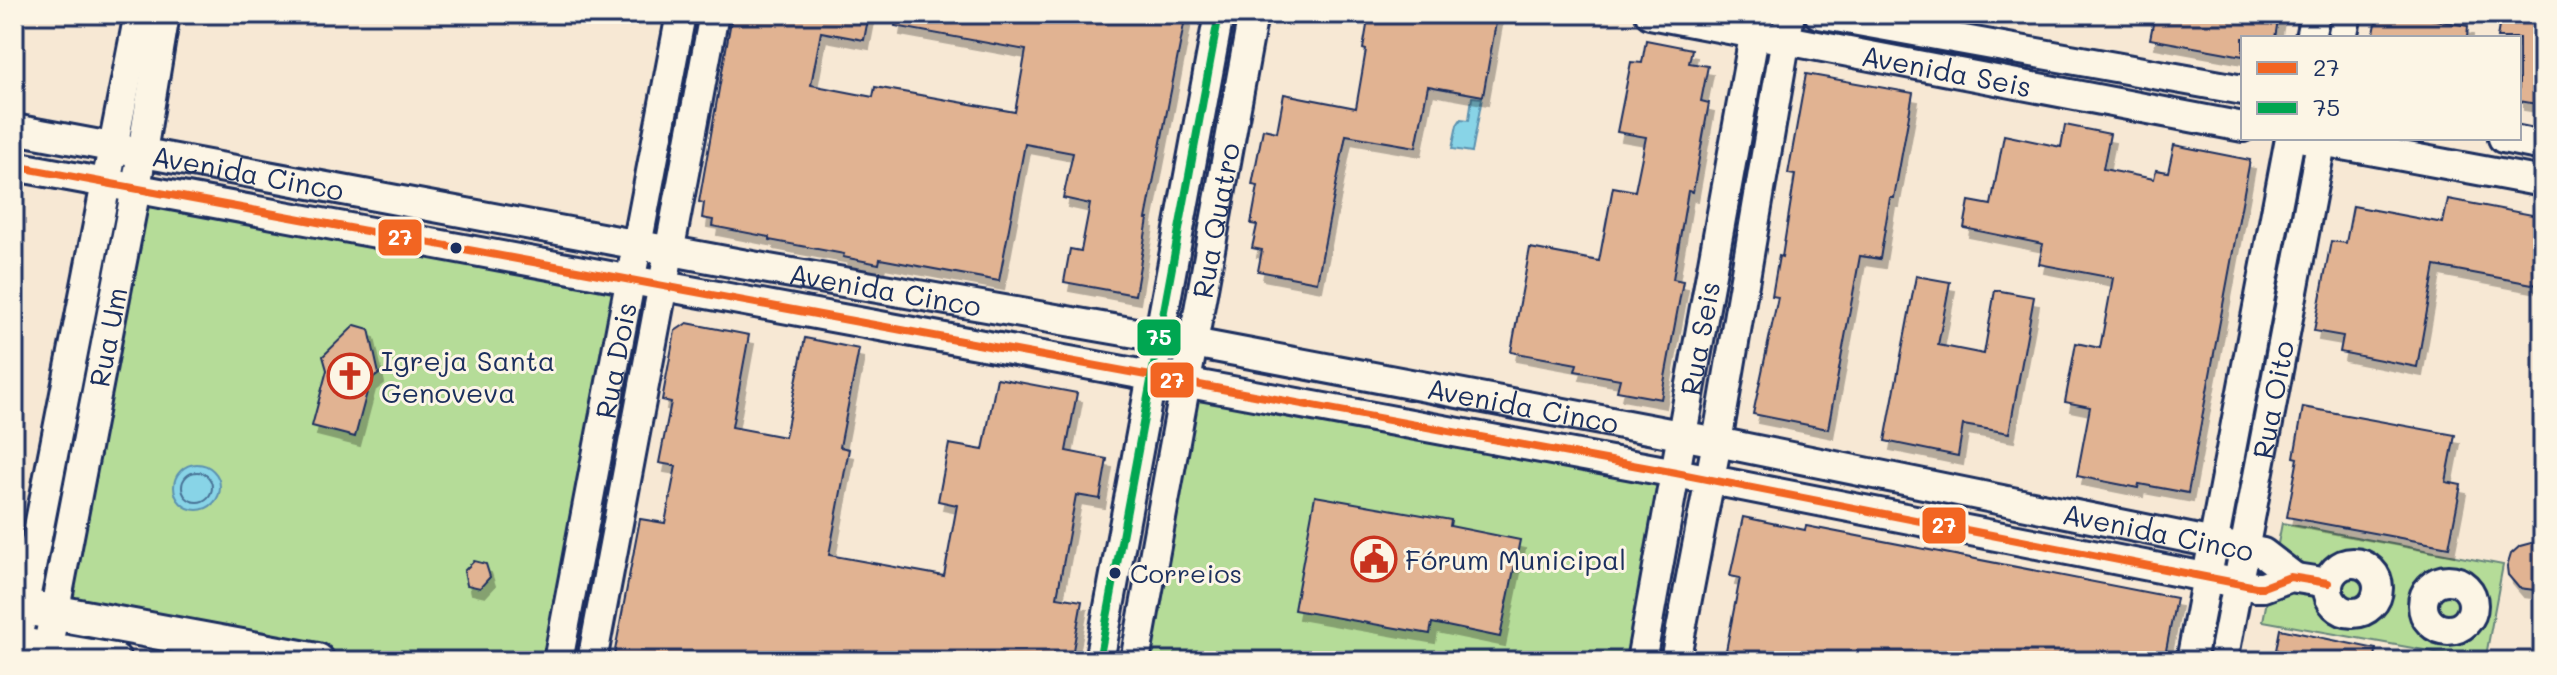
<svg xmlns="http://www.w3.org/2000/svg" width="2557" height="675" viewBox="0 0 2557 675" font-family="Mali,sans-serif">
<defs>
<filter id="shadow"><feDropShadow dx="5" dy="9" stdDeviation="0" flood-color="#0004"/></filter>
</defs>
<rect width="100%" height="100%" fill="#f7e8d4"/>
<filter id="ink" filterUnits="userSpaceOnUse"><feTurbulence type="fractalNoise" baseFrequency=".0125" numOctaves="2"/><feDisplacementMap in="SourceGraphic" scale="16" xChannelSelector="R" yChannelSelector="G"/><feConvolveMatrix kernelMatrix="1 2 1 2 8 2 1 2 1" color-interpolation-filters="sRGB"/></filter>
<g filter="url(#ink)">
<!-- green -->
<path fill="#b5dc98" stroke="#68867b" stroke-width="2" d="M136 189 631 281 557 661H322L55 610Z
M1187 382 1676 473 1641 661H1135Z
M2282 523 2503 565 2485 661 2263 621Z"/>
<!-- water -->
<path fill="#88d4e7" stroke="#5c92b0" stroke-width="2" d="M1472 97 1482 98 1472 152 1452 149 1457 125 1461 119 1469 120Z
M174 487a23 23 0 1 1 46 0a23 23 0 1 1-46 0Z"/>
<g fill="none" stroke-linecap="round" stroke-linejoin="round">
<!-- shore -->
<path stroke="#477195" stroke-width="2" d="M182 487a15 15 0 1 1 30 0a15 15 0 1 1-30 0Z"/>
</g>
<!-- building -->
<path fill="#e1b392" stroke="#1b2f5e" stroke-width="2" filter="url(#shadow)" d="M744 14H869L864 40 821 32 811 85 873 97 875 87 1015 112 1026 50 895 26 897 14H1186L1146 219H1148L1135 295 1064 282 1070 249 1081 251 1090 204 1063 198 1073 153 1025 144 999 281 880 259 879 264 843 257 844 254 769 240V237L712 226 713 220 702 218 704 203 699 202 732 15 743 17Z
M1369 14H1479L1497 17 1483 96 1428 86 1416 147 1346 135 1317 282 1258 271 1262 250 1252 248 1257 225 1251 224 1258 186 1252 185 1263 129 1277 132 1284 94 1356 108 1366 50 1363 49Z
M2155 14H2279L2275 38H2243V56L2150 39Z
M2378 14H2420L2419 17 2468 26 2467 38H2373Z
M2501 14H2543V105L2519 101V38H2497Z
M1646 40 1692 49 1689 63 1708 66 1701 101 1709 103 1693 192 1688 191 1673 279 1683 281 1661 399 1617 391 1620 379 1575 371 1577 364 1511 352 1530 248 1599 261 1613 187 1635 191 1646 137 1617 132 1631 62 1642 63Z
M1806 74 1913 93 1894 198H1890L1880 259 1860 256 1828 429 1753 414 1778 297 1772 296 1779 256 1782 257 1795 175 1788 174Z
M2065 125 2110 134 2103 169 2154 179 2156 170 2168 172 2174 145 2250 160 2188 493 2139 484 2138 488 2077 476 2090 407 2065 402 2076 343 2100 348 2113 278 2039 264 2043 244 1964 228 1969 201 1991 205 2004 135 2061 147Z
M2448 199 2543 217V286L2435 266 2417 367 2340 352 2343 336 2314 331 2331 241 2346 243 2353 206 2443 223Z
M1916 276 1950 282 1938 345 1984 354 1995 290 2034 297 2009 433 1963 425 1958 456 1885 441Z
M687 323 749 335 732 427 785 437 805 338 859 349 840 447 849 449 829 555 944 576 957 505 938 501 949 444 983 450 997 378 1077 393 1066 451 1107 459 1100 499 1076 495 1057 597 1082 601 1071 661H613L640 519 665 523 676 466 659 463 671 402 662 400 675 331Z
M355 325 369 329 379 374 370 381 355 437 312 426 327 370 323 356Z
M2303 407 2455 435 2446 482 2461 485 2449 547 2287 517 2298 458 2294 457Z
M1315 496 1451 520 1450 526 1520 540 1500 637 1432 623 1430 634 1294 610Z
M1743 517 1805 530 1806 526 2176 598 2164 661H1785L1752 655 1750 661H1724L1740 578 1730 576Z
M2531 543 2543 545V591L2519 588 2508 575 2507 567 2511 554 2520 546Z
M474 561 486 564 490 577 480 588 467 585 464 571Z
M2280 629 2376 649 2375 661H2274Z"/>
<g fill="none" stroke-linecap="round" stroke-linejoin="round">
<!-- minor casing -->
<g stroke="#1b2f5e" stroke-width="34">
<g id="minor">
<path id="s1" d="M1650 14 2243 127"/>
<path d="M1819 14 2243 90"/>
<path d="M2310 38 2315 14"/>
<path d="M2342 38 2347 14"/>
<path id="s2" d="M14 129 763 268 1193 343 1717 442 2263 553 2294 577"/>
<path d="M2305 138 2543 182"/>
<path d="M2503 138 2543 146"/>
<path d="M14 166 1676 473 2256 587H2263L2290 577 2328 583"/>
<circle cx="2353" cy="588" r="25"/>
<circle cx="2448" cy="605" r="25"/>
<path d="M14 655 139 14"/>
<path id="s3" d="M45 661 136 188 165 14"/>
<path id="s4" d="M558 661 681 14"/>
<path d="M592 661 714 14"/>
<path d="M1099 661 1219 14"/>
<path id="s5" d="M1135 661 1253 14"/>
<path id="s6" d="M1641 661 1758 14"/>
<path d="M1675 661 1717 442 1790 14"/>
<path d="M2191 661 2290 138"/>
<path id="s7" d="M2223 661 2322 138"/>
</g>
</g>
<!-- tertiary casing -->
<g stroke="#1b2f5e" stroke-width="40">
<path id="tertiary" d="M14 605 317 661
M14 644 114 661"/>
</g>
<!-- minor -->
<use href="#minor" stroke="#fcf5e5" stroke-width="28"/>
<!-- tertiary -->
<use href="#tertiary" stroke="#fcf5e5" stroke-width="34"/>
<!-- bus-1 casing -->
<g stroke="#fcf5e5" stroke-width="14">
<path id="bus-1" d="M14 166 1676 473 2256 587H2263L2290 577 2328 583"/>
</g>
<!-- bus-2 casing -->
<g stroke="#fcf5e5" stroke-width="14">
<path id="bus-2" d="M1099 661 1219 14"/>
</g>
<!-- bus-1 -->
<use href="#bus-1" stroke="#f26522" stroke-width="8"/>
<!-- bus-2 -->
<use href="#bus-2" stroke="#00a651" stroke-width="8"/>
</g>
</g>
<!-- icons -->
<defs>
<g id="church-ring" transform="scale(2.3)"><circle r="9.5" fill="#fcf5e5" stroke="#c8321e" stroke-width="1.5"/><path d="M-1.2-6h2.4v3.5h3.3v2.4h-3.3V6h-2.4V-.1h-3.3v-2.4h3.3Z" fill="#c8321e"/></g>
<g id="civic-ring" transform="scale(2.3)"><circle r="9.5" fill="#fcf5e5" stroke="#c8321e" stroke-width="1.5"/><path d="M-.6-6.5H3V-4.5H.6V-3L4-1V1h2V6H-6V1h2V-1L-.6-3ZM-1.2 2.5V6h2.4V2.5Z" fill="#c8321e"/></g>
</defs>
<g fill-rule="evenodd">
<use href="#church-ring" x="350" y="376"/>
<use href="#civic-ring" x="1374" y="559"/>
</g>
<!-- markers -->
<g fill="#1b2f5e" stroke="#fcf5e5" stroke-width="3">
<circle cx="456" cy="248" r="7"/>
<circle cx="1115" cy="573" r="7"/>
</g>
<g text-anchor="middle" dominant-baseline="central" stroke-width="6" stroke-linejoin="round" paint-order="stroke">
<!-- bus labels -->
<g font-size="26" fill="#1b2f5e" stroke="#fcf5e5" text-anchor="start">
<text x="1130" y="573">Correios</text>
</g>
<!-- street labels -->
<g font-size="28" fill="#1b2f5e" stroke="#fcf5e5">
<text stroke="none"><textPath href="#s1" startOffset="302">Avenida Seis</textPath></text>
<text stroke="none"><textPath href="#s2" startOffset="238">Avenida Cinco</textPath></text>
<text stroke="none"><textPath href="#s5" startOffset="448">Rua Quatro</textPath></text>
<text stroke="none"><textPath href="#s2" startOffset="886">Avenida Cinco</textPath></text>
<text stroke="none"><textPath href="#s6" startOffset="328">Rua Seis</textPath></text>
<text stroke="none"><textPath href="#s3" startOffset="330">Rua Um</textPath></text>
<text stroke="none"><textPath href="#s4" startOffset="306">Rua Dois</textPath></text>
<text stroke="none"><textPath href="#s7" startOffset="266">Rua Oito</textPath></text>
<text stroke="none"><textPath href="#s2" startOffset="1534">Avenida Cinco</textPath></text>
<text stroke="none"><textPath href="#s2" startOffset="2182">Avenida Cinco</textPath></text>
</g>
<!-- poi labels -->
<g font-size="28" fill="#1b2f5e" stroke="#fcf5e5" text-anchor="start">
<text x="381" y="360">Igreja Santa<tspan x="381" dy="32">Genoveva</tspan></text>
<text x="1405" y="559">Fórum Municipal</text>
</g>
</g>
<g stroke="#fcf5e5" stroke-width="3">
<rect x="377" y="218" width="46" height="39" rx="8" fill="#f26522"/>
<rect x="1136" y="318" width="46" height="39" rx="8" fill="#00a651"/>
<rect x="1149" y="361" width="46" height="38" rx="8" fill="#f26522"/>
<rect x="1921" y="506" width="46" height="39" rx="8" fill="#f26522"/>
</g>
<g font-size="22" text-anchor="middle" font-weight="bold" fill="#fff">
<text x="400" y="245">27</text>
<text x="1159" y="345">75</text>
<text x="1172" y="388">27</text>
<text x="1944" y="533">27</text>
</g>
<!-- margin -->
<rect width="2557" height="675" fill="none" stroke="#fcf5e5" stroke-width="48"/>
<rect x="24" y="24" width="2509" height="627" fill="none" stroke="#1b2f5e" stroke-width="3" filter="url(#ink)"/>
<!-- legend -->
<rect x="2241" y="36" width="280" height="104" fill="#fcf5e5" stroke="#a2a6af" stroke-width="2"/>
<rect x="2257" y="62" width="40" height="12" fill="#f26522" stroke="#a2a6af" stroke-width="2"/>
<text x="2313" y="76" font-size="24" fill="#1b2f5e">27</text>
<rect x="2257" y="102" width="40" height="12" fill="#00a651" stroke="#a2a6af" stroke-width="2"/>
<text x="2313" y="116" font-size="24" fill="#1b2f5e">75</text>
</svg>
